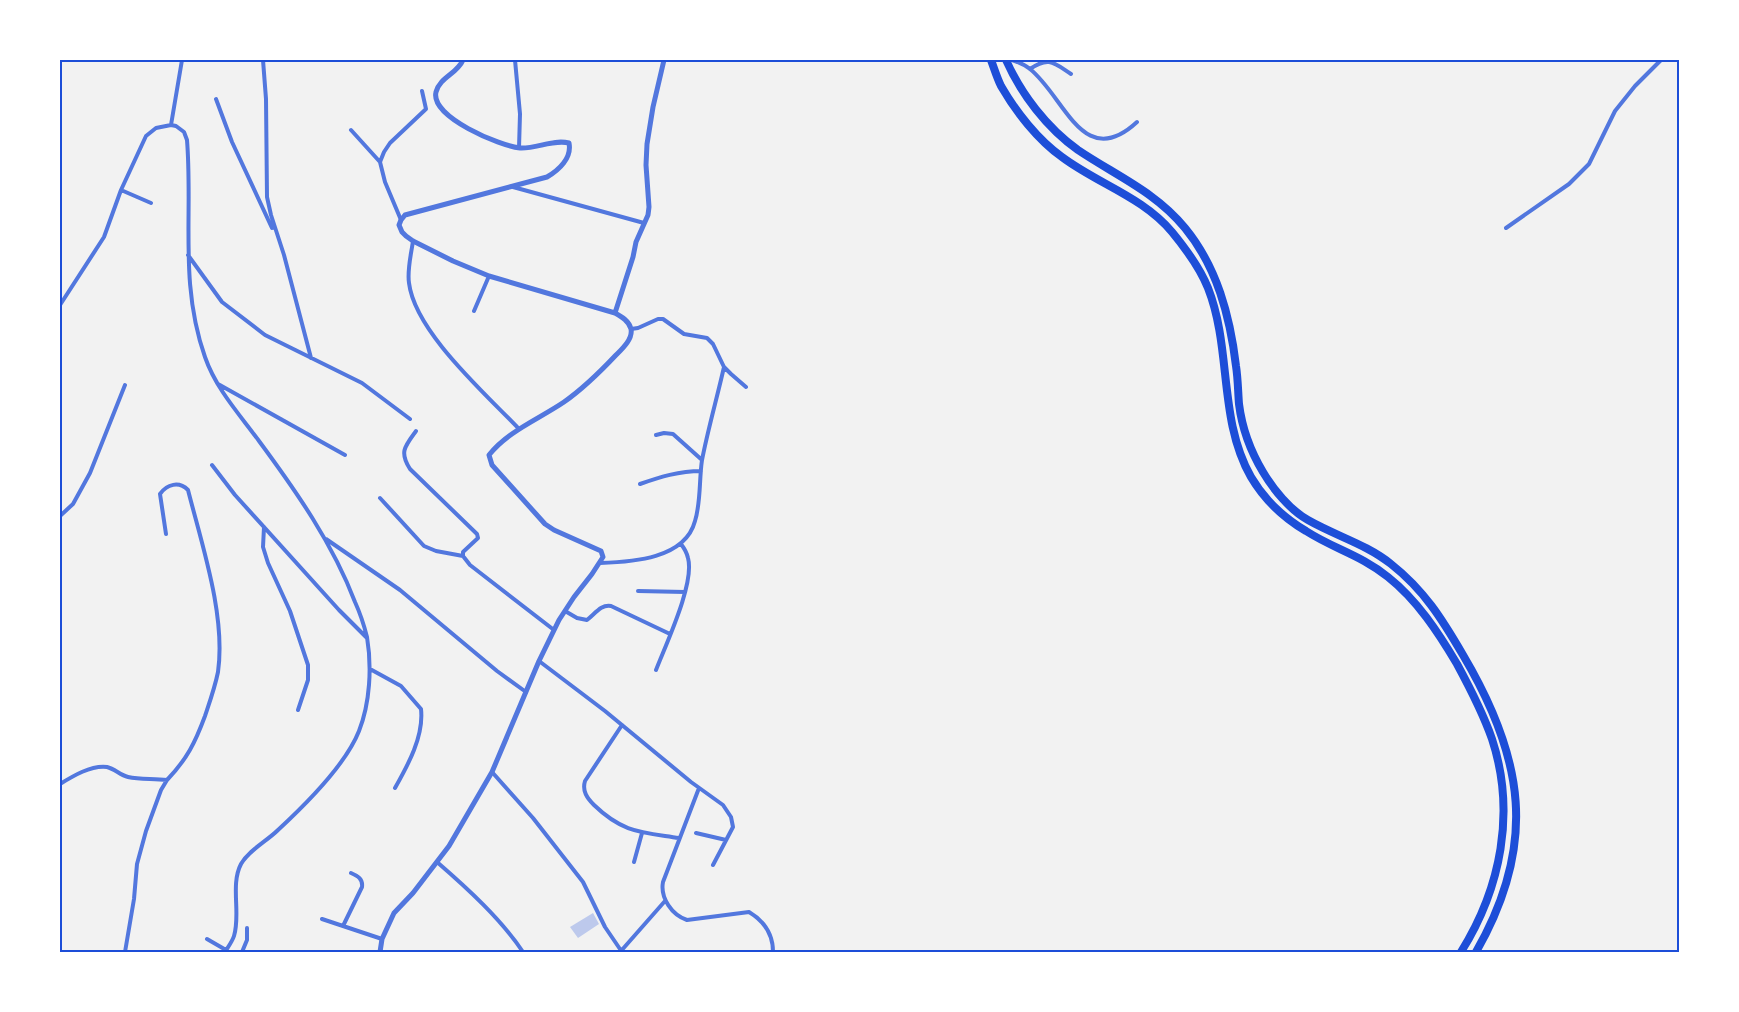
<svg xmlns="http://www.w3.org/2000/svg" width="1739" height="1012" viewBox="0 0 1739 1012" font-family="Montserrat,sans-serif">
<rect width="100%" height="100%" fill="#f2f2f2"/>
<!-- building -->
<path fill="#bdc9ec" d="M593 913 599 924 578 938 570 927Z"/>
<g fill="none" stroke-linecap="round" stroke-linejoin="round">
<!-- minor -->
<path stroke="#5277de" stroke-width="4" d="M263 60 266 99 267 197 271 215 284 255 311 358
M515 60 520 114 519 148
M1012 60C1018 62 1025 65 1030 69 1065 97 1083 172 1137 122
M1030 69C1049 56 1054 63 1071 74
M216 99 232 142 272 228
M171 125 182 60
M351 130 380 162
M513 187 644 223
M121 190 151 203
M401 220 385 182 380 162 384 152 390 143 426 109 422 91
M1506 228 1569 184 1589 164 1615 111 1635 86 1661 60
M413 241C411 255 407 270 409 283 415 332 486 394 519 429
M188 255 222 302 265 335 362 383 410 419
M60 305 104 237 121 190 146 136 156 128 171 125 176 126 184 132 187 140C193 215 179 283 205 357 216 389 240 415 259 441 296 491 333 544 355 602 360 613 364 625 367 637 372 667 370 703 359 731 346 764 304 806 278 830 267 841 249 850 241 864 230 885 241 914 234 936 232 942 228 947 225 952
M474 311 489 276
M631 329 638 328 658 319H663L684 334 707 338 713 344 724 367 731 374 746 387
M218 384 345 455
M416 431C405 446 399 452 410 469L477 534 478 538 463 552V556L470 565 554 630
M656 435 664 433 673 434 702 460
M212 465 235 495 339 610 366 637
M640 484C660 477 679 471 701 471
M380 498 424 546 436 551 463 556
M60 516 73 504 90 473 125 385
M264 527 263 547 268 563 290 611 308 665V680L298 710
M166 534 160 494C167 484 179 481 188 490 202 545 226 616 218 672 215 687 210 701 205 716 195 743 187 759 167 780
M326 539 400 590 497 671 526 692
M600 563C632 562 685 559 695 521 701 502 699 480 702 460 708 429 717 398 724 367
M638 591 685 592
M565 611 577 618 587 620C595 614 601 604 611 606L670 634
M539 661 605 711 691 782 723 805 731 817 733 827 713 865
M370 669 401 686 421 709C424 736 408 765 395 788
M656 670C666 644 695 583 688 558 687 553 684 548 681 544
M622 725 585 781C582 791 587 798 594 805 623 833 641 832 679 838
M492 772 533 818 583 882 605 927 622 952
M60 784C73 776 91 765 107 767 115 769 120 775 128 777 141 780 154 778 167 780L161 790 146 831 137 864 134 899 125 952
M699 788 663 882C660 898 672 915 687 920L749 912C764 921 773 934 773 952
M696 833 726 840
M437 862C467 888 501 919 523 952
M634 862 642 833
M322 919 382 939
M343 926 362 887C363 879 358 876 351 873
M207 939 226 950
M621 951 665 901
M242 952 247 940V928"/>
<!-- tertiary -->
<path stroke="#5277de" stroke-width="5" d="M615 313 633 257 636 242 648 215 649 207 646 165 647 144 653 107 664 60
M380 952 382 939 394 913 413 893 449 846 492 772 539 661 559 620 574 597 592 574 603 557 601 551 554 530 545 524 492 465 489 455C508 431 539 419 564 402 584 388 600 372 616 355 622 349 633 339 631 329 629 321 622 317 615 313L489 276 453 261 413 241 406 236 402 232 399 225 401 220 405 215 547 177C559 170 572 158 569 143 553 139 536 149 520 148 500 146 430 117 436 92 440 77 457 74 463 60"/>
<!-- motorway -->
<path stroke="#1d4ed8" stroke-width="8" d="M991 60C994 68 997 78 1001 86 1016 112 1038 140 1062 157 1098 184 1143 197 1172 232 1186 249 1200 268 1208 288 1232 349 1218 419 1251 477 1264 499 1284 518 1306 531 1334 549 1361 555 1388 577 1417 600 1438 632 1457 664 1470 688 1483 713 1492 739 1516 812 1501 888 1461 952
M1006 60C1021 94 1047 128 1078 150 1115 175 1156 192 1185 228 1217 267 1230 316 1236 366 1238 379 1238 392 1239 404 1242 428 1251 452 1263 472 1273 489 1290 510 1308 520 1336 536 1366 544 1391 564 1424 590 1442 619 1463 655 1524 758 1538 844 1476 952"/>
</g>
<!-- border -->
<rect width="1739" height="1012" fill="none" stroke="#ffffff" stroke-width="122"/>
<rect x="61" y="61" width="1617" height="890" fill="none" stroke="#1d4ed8" stroke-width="2"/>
</svg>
